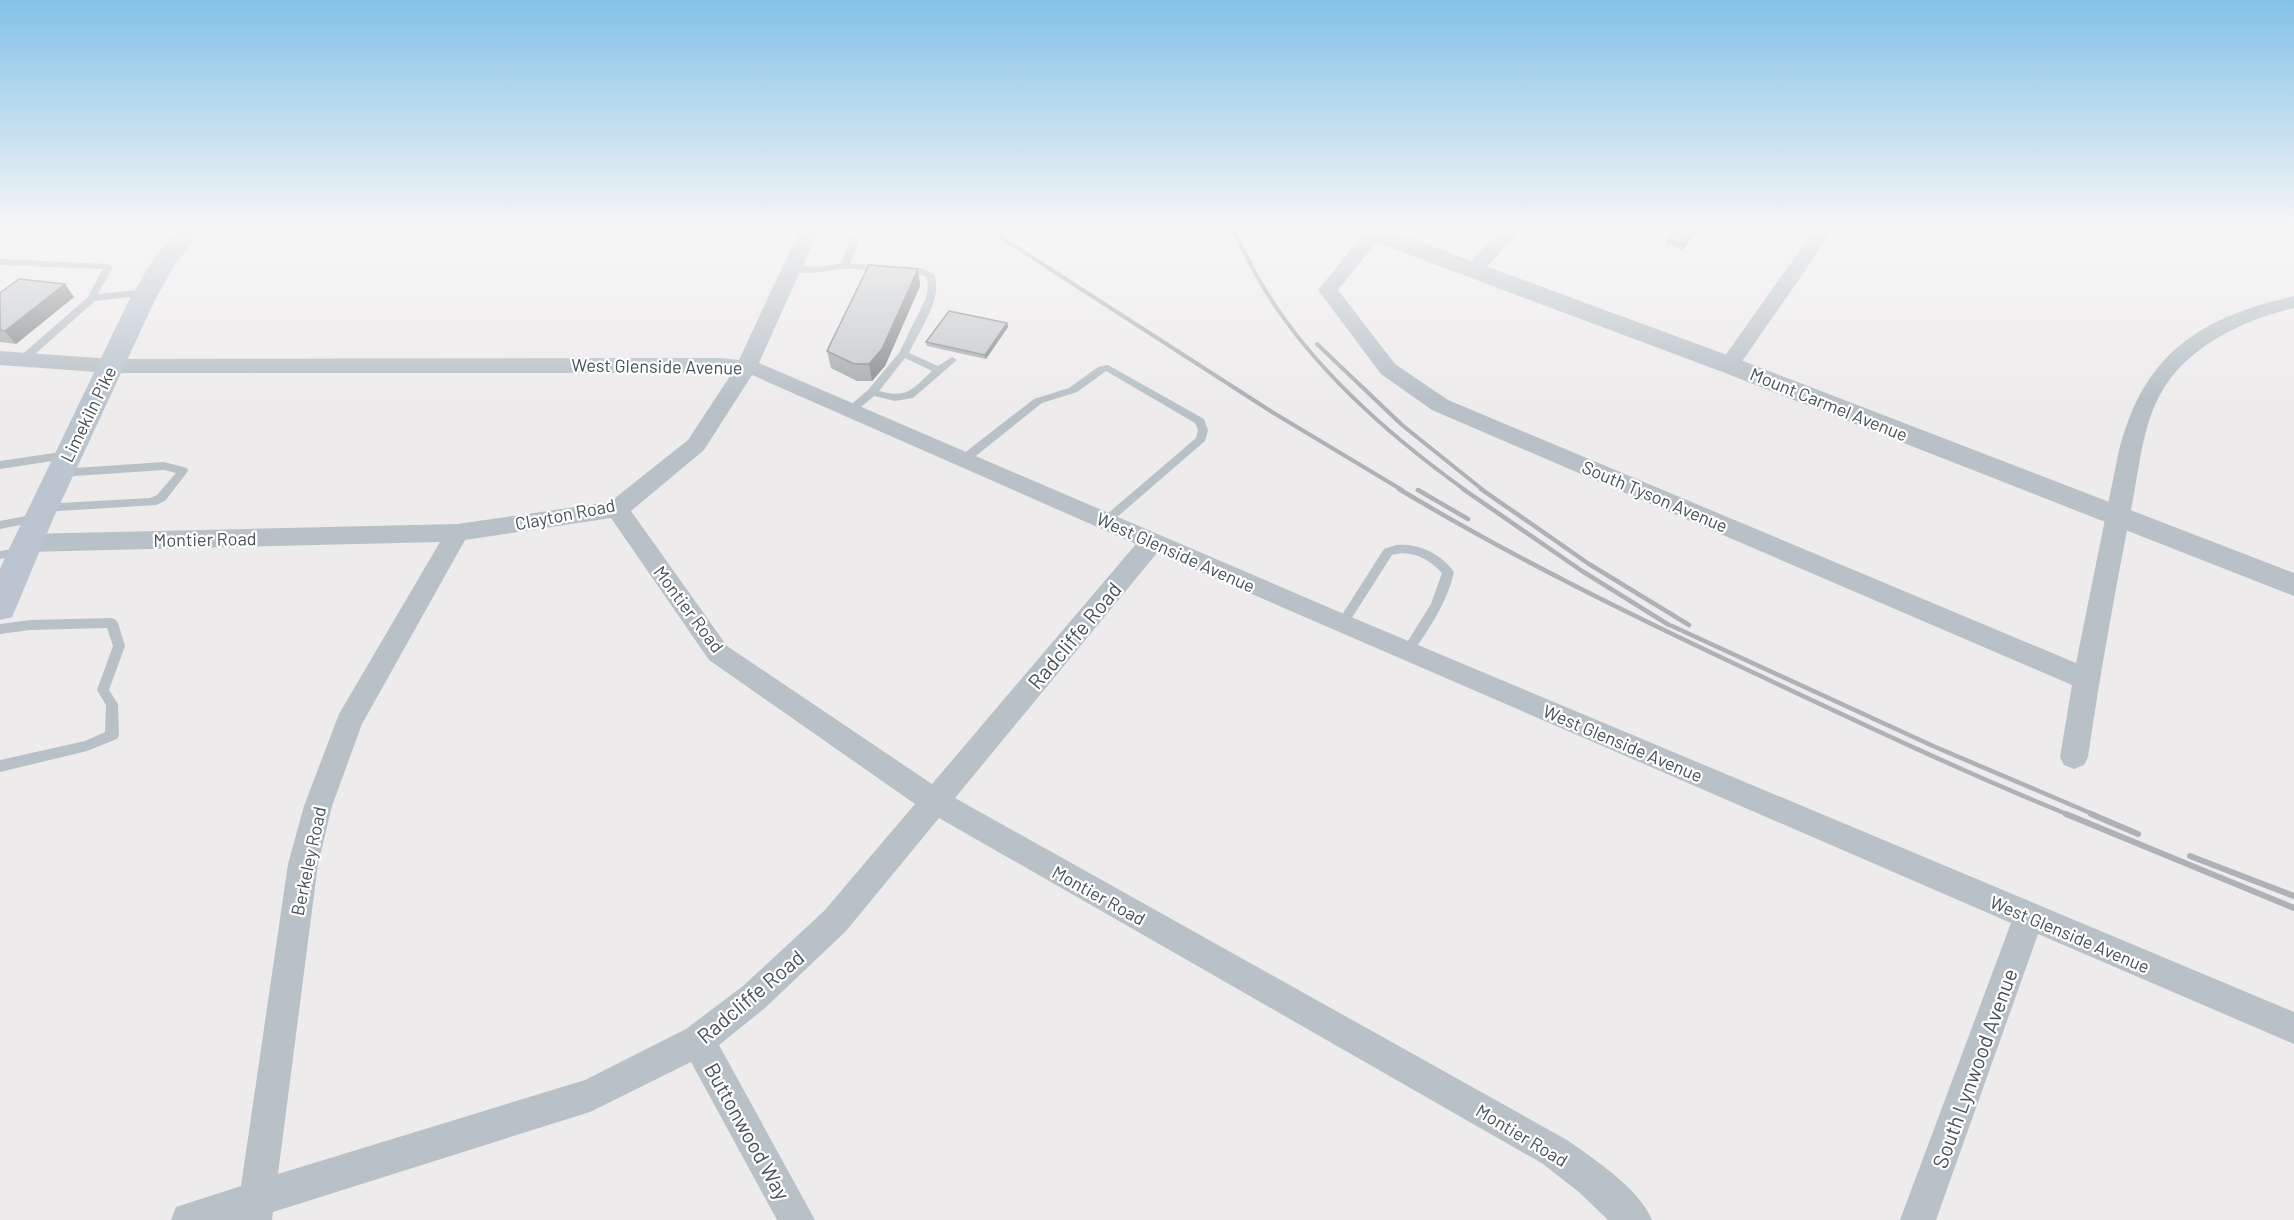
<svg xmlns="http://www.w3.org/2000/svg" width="2294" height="1220" viewBox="0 0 2294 1220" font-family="Barlow,sans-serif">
<rect width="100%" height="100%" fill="#eeebec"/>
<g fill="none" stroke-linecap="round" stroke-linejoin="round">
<!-- service -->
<path fill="#b7c1c7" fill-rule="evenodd" d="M855 236 859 239 850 264 883 265 886 266V270C872 272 858 268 843 269 827 270 802 278 787 268L792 265 820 267 840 264 851 239Z
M0 259 108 264 113 267 98 294 147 289 152 292 147 295 95 301 26 362 22 363 17 360 18 358 88 297 102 269 0 265Z
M903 266 924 269 934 274C944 297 919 331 909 353L938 366 952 357 957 360 913 398 895 401 874 396 855 412H847L846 410 847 408 868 390 899 353 926 298 928 288 927 277 919 274 900 271V267ZM905 358 932 371C913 389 907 399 879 391Z
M1108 365 1204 419 1208 430 1205 441 1109 524 1105 525 1099 521 1196 438 1198 430 1195 423 1106 371 1077 392 1042 403 967 463H959L958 460 959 457 1034 399 1069 388 1098 367Z
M68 451 72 452 73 455 72 458 0 469V461Z
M164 462 187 468 188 471 165 501 156 505 43 512 37 508 43 504 150 498 157 495 176 473 164 470 60 477 55 473 60 469Z
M37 514 41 515 43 518 41 521 0 529V521Z
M1396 545C1417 543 1441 553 1454 572 1447 603 1429 629 1411 655H1403L1401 652 1431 604 1442 573C1429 559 1411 549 1392 555L1346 627H1338L1336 624 1384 549Z
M21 548 25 549 27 552 25 555 0 559V551Z
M112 618 116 620 118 623 125 646 109 690 118 704 119 735 117 739 87 751 0 772V760L85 741 105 732 106 705 97 690 113 646 107 628 30 630 0 634V624L30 620Z"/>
<!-- minor -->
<path fill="#b7c1c7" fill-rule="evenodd" d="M800 229H819L759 363 1351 617 2294 1012V1044L2038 934 1936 1220H1900L2011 923 1157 553 955 798 1567 1140C1595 1160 1639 1188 1652 1220H1608L1580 1193 1543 1164 939 818 846 931 765 1008 719 1045 815 1220H777L691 1062 590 1112 273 1212 272 1220H171L176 1207 241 1186 288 864 304 806 339 714 440 542 25 552 16 549 13 543 16 537 25 534 457 524 610 502 688 440 732 373H111L0 365V351L111 359 721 358 739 360ZM752 375 1136 544 932 784 727 646 631 511 704 450ZM611 518 709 660 915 804 824 911 743 986 686 1029 585 1080 278 1174 318 864 332 806 362 724 465 540Z
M1378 229 1383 234 1338 290 1395 364 1448 400 2076 663 2118 455C2142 355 2197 318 2294 296V308C2248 319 2199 341 2170 379 2142 416 2140 467 2131 510 2115 592 2100 674 2088 757L2084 765 2074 769 2064 765 2060 757 2072 685 1432 410 1381 374 1318 290 1367 230Z
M1503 229H1523L1481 273H1467L1464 269 1467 265Z
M1815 229H1834L1736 370 1729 372 1722 370 1718 365 1722 360Z
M2278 229H2294V239L2280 233Z"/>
<!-- tertiary -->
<path fill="#b7c1c7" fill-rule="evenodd" d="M1351 229H1385L1738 359 2294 573V596L1720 371 1354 234Z"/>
<!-- secondary -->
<path fill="#bac5cf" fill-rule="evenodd" d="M178 229H204L176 263 156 298 53 519 16 608 12 617 0 620V569L9 549 130 298 156 255Z"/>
<!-- rail-far2 -->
<path stroke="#aeb1b6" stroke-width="4" d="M988 229 1272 412 1402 490
M1233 229C1241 245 1249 262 1258 278 1306 363 1387 434 1465 490
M1317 344 1402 425 1483 490"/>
<!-- rail-far1 -->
<path stroke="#aeb1b6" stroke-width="4.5" d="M1399 489C1512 557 1631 615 1750 671 1856 721 1961 771 2069 815
M1463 489 1582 571 1669 625
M1481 489 1589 564 1689 625
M1418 490 1468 519
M1672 626 1933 746 2095 815"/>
<!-- rail -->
<path stroke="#aeb1b6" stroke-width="6" d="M2066 814 2294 908
M2091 814 2138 834
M2190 856 2294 896"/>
</g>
<!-- wall -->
<path fill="#a9adb1" d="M1676 229H1699L1682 250 1666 244 1667 240Z
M918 269 920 286 885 366 872 381H857L831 368 827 351Z
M0 293 74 297 16 344 0 342Z
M1007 323 1008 327 986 359 927 346 926 342Z"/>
<!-- shaded-wall -->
<path fill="#8a8d90" d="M1697 229H1699L1682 250 1684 245Z
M918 269 920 286 885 366 872 381 869 364Z
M65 284 74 297 16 344 5 331Z
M1007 323 1008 327 986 359 985 355Z"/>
<!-- building -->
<path fill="#c5c9ce" stroke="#8a8d90" stroke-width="1.5" d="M1676 229H1697L1684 245 1667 240Z
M869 265 918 269 882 349 869 364H854L827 351Z
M19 279 65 284 5 331 0 330V293Z
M949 311 1007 323 985 355 926 342Z"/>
<!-- sky -->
<linearGradient id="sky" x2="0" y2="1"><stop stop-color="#83c2e7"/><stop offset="0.57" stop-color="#f7f6f6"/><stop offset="1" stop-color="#f7f6f6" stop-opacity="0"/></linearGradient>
<rect width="2294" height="400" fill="url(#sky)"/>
<g text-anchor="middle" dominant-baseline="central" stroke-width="4.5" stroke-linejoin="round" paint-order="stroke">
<!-- street labels -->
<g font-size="18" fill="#455057" stroke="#fff">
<text transform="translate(657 366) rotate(1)">West Glenside Avenue</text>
<text transform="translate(1829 404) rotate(22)">Mount Carmel Avenue</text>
<text transform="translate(88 414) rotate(-64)">Limekiln Pike</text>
<text transform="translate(1655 496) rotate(23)">South Tyson Avenue</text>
<text transform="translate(565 514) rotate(-11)">Clayton Road</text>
<text transform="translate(205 539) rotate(-1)">Montier Road</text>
<text transform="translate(1176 552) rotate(24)">West Glenside Avenue</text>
<text transform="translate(689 609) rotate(53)">Montier Road</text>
<text transform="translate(1623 743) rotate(23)">West Glenside Avenue</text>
<text transform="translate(308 861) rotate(-78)">Berkeley Road</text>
<text transform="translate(1099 895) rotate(29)">Montier Road</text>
<text transform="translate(2070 934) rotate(23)">West Glenside Avenue</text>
<text transform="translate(1522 1135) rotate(31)">Montier Road</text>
</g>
<!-- near-street labels -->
<g font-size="21" fill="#455057" stroke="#fff">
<text transform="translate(1074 635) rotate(-50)">Radcliffe Road</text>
<text transform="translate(750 996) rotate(-40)">Radcliffe Road</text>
<text transform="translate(1974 1068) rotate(-70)">South Lynwood Avenue</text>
<text transform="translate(748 1131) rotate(61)">Buttonwood Way</text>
</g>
</g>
</svg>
